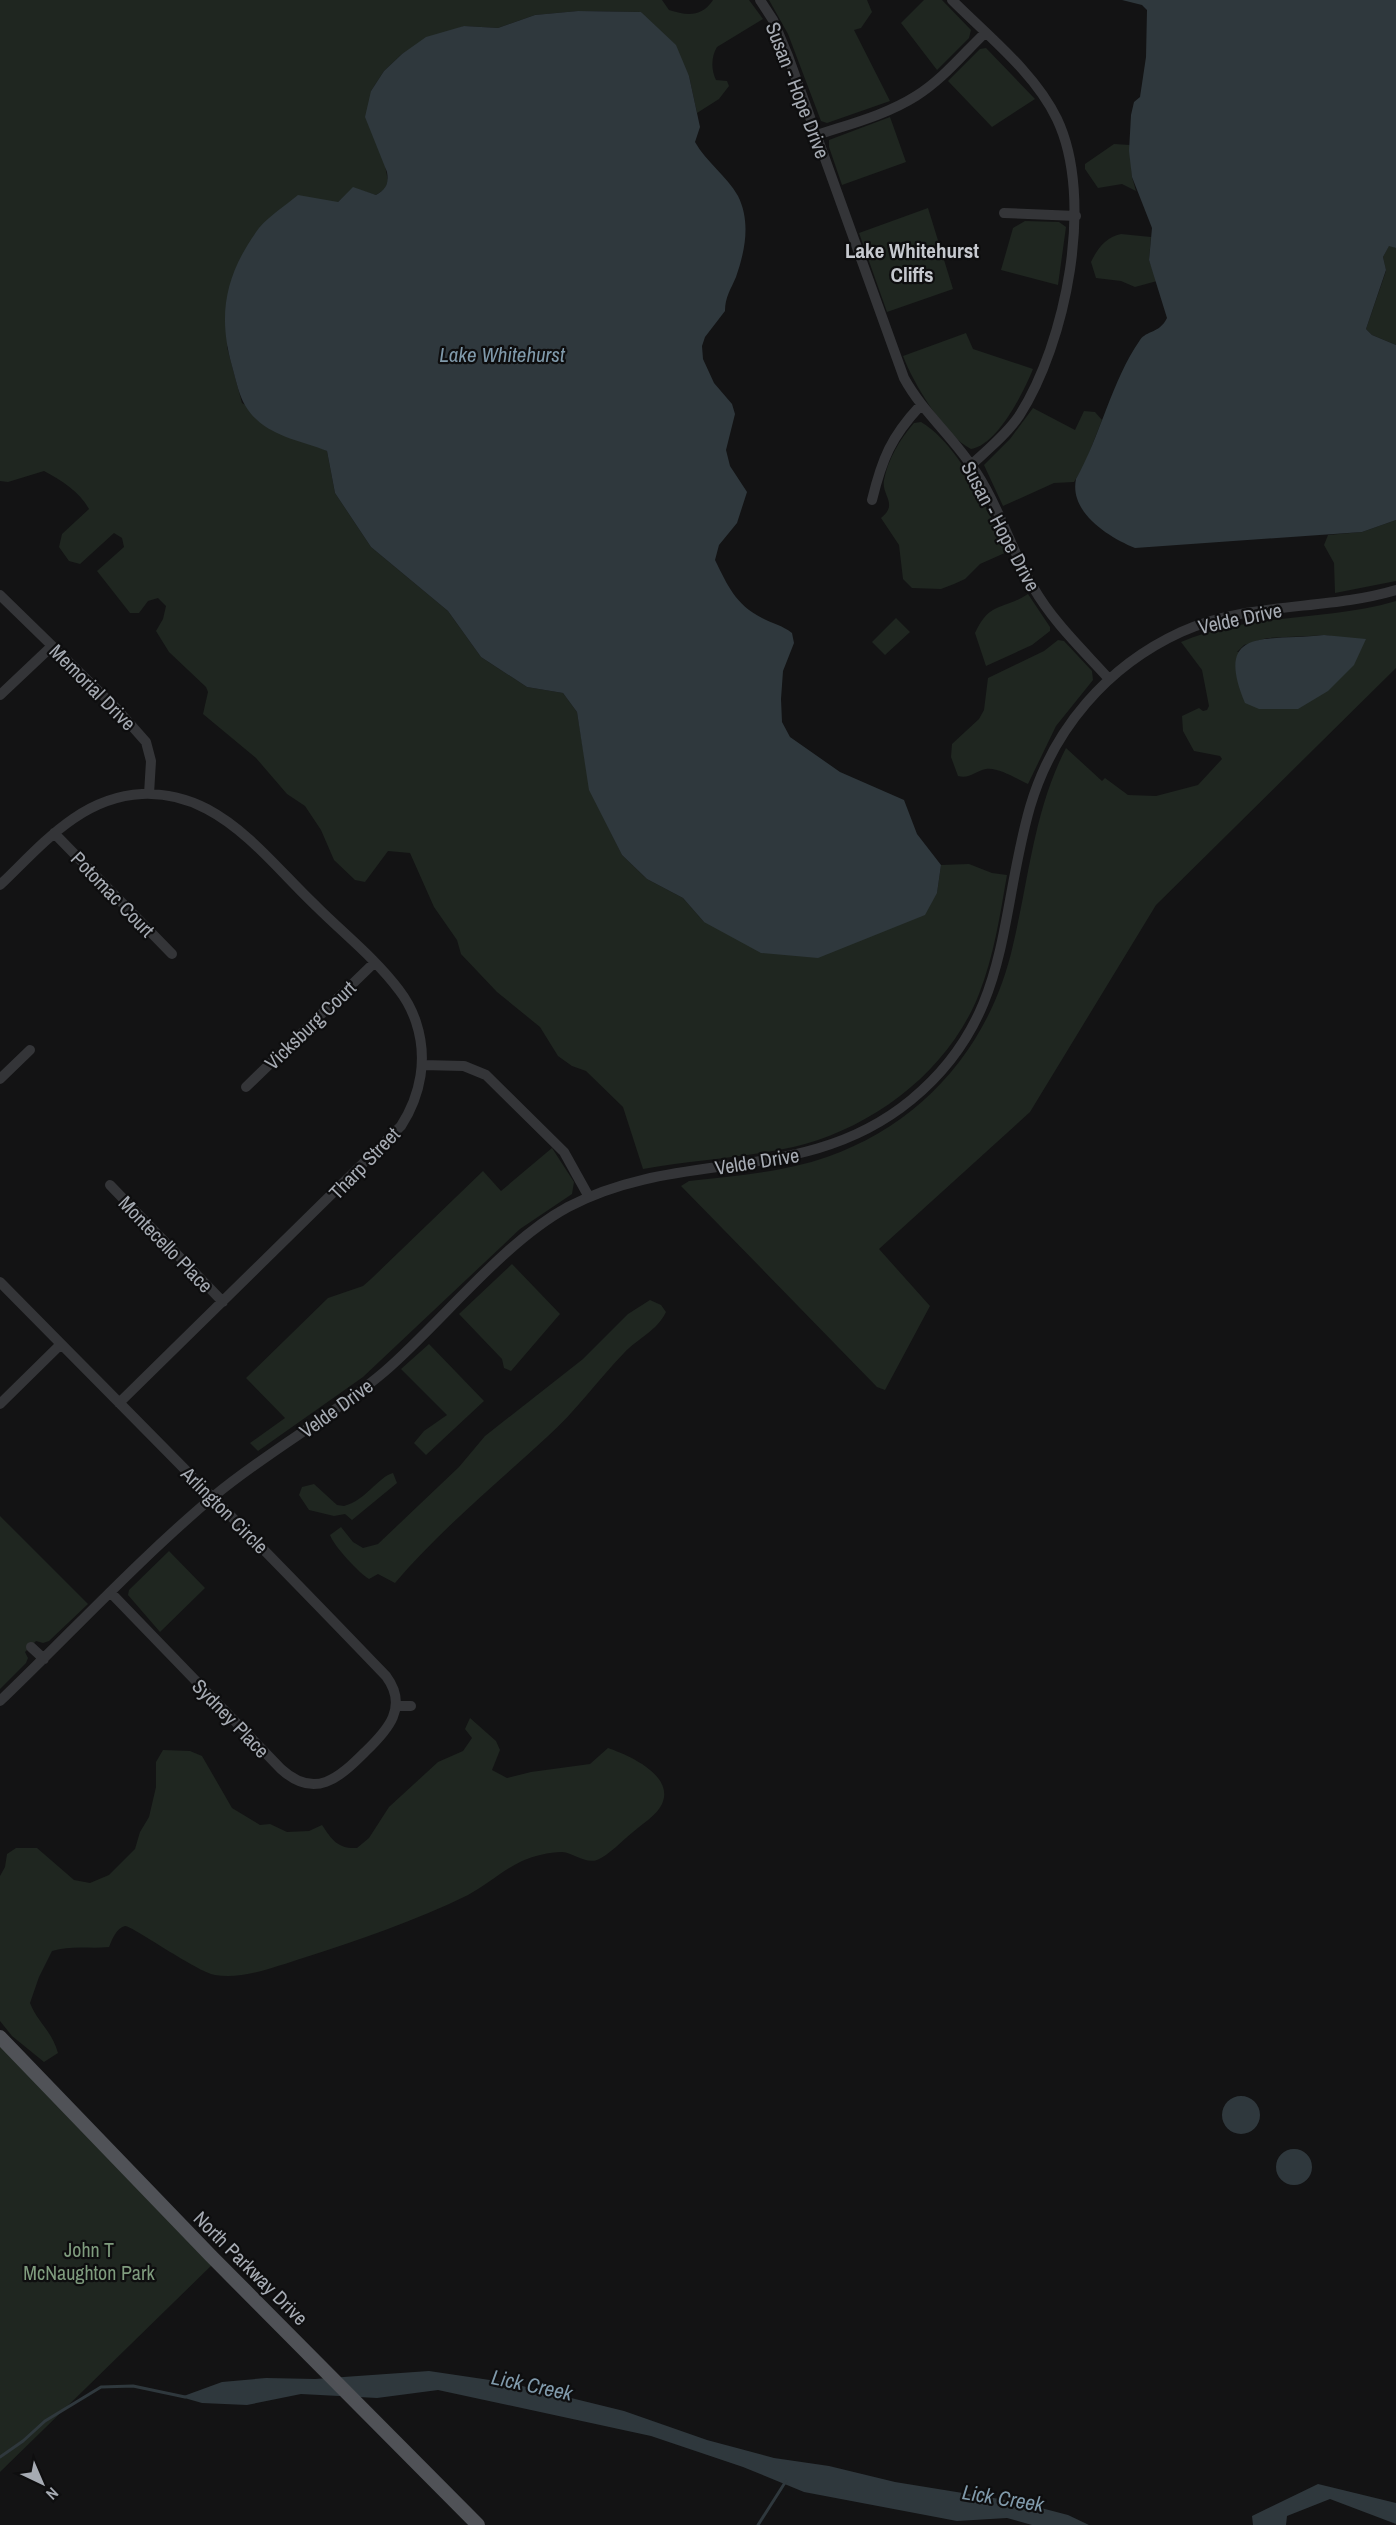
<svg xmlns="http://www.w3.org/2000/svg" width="1396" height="2525" viewBox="0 0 1396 2525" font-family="'Archivo Narrow',sans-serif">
<rect width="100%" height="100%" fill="#131314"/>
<!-- green -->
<path fill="#1f2620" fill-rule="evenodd" d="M0 0H662L669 10C687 16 702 17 713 0H749L763 19 717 47C711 57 711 70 716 80L727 81 729 86 719 99 697 113 689 76 641 12 578 11 535 15 498 28 464 26 402 54 384 71 371 91 388 181 385 189 376 195 353 188 338 202 227 347 242 403 327 451 335 493 371 547 448 611 481 657 527 687 563 693 577 712 590 790 622 855 647 879 683 898 704 922 937 893 941 865 969 864 992 873 1007 875C1000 915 994 956 979 994 950 1068 879 1123 805 1144 752 1158 696 1159 643 1169L623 1107 586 1071 572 1066 558 1056 540 1027 497 992 461 954 457 940 434 907 410 853 388 851 365 882 355 880 334 860 321 830 305 806 287 794 256 758 203 714 208 692 206 687 169 652 156 631 163 619 166 606 158 598 148 601 139 613H130L97 571 124 547 122 538 114 533 80 564 69 561 59 547 62 534 89 509C79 491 61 480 44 471L8 482 0 481Z
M769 0H867L872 12 861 28 854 30 890 101 827 123 821 121 788 34Z
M924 0H942L971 30 969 38 937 70 901 23Z
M986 48 1035 99 992 127 948 81 980 49Z
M890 117 906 162 842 185 829 147V140Z
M1114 144 1130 145 1132 177 1136 191 1122 184 1098 188 1085 169V164Z
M928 208 953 289 887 312 859 233Z
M1025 221 1059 222 1066 227 1058 285 1001 270 1013 228Z
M1121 234 1151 237 1149 260 1157 281 1135 287 1121 281 1096 278 1091 262C1097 249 1106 237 1121 234Z
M1389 245 1396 248V345L1372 335 1366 329 1386 271 1383 257Z
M966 333 973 349 1033 369C1024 391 998 445 971 449 945 436 913 383 903 356Z
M1033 408 1075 430 1084 411 1095 412 1102 420 1084 466 1074 482 1054 483 1003 506 984 465 1010 439Z
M921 422C960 445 989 511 1007 552L980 564 965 579 954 584 941 589 912 588 903 579 899 545 881 518C899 504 881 495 884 480 888 459 900 439 914 423Z
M1396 520V581L1335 593 1334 563 1324 545 1328 535 1362 532Z
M1028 594 1050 627V631L1032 645 986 666 975 633C990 601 1001 611 1028 594Z
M1396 601V668L1156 905 1030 1112 879 1249 930 1306 885 1390 877 1387 681 1186 689 1181C734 1176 784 1172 827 1157 924 1123 991 1044 1013 945 1029 878 1034 810 1066 748L1102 781 1105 778 1128 795 1156 796 1198 785 1222 759 1220 756 1194 751 1183 731 1182 716 1199 708 1203 711 1207 710 1209 706 1202 670 1181 642C1252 612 1325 622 1396 601ZM1331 635 1237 652 1244 645 1267 638Z
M896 618 910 632 885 655 872 642Z
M1058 640 1064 641 1092 671 1093 680 1056 726 1028 784C1017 779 998 767 986 769 975 771 970 779 958 776L951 757 952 744 979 719 984 710 988 678 1044 651Z
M552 1148 574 1182 572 1194 520 1229 363 1377 258 1451 250 1443 285 1418 246 1378 328 1298 363 1286 371 1279 483 1171 501 1191Z
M512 1264 560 1314 511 1371 504 1368 502 1359 459 1314Z
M650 1300 661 1305 666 1312C657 1331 638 1338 624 1353 598 1380 575 1412 547 1437 495 1485 441 1529 395 1583L378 1574 369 1579C360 1574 333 1545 330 1535L341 1527 353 1542 363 1548 378 1544 459 1467 485 1436 583 1359 628 1314Z
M429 1344 484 1401 426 1455 414 1443 424 1431 447 1415 401 1369Z
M393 1473 397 1483 352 1520 345 1514 334 1516 309 1510 299 1495 302 1487 314 1484 337 1505 344 1506C365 1501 378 1477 393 1473Z
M0 1516 88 1604 49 1641 43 1643 36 1641 25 1652 28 1658 26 1663 0 1689Z
M169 1551 205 1588 160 1632 128 1595 129 1590Z
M470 1718 496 1741 500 1750 492 1770 507 1778 531 1772 590 1764 608 1748C628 1755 675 1775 662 1804 657 1815 642 1824 633 1832 623 1840 609 1855 597 1860 585 1864 574 1853 562 1852 549 1852 533 1856 522 1861 503 1870 487 1885 468 1895 415 1921 359 1940 303 1958 277 1966 243 1980 215 1975 197 1972 131 1925 125 1926 116 1928 112 1940 109 1947 89 1949 71 1945 52 1951L39 1977 30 2003C38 2023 52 2031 58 2053L44 2062 12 2036 0 2021V1876L5 1867 7 1854 16 1848H37L74 1880 90 1883 109 1875 135 1849 140 1832 149 1817 156 1787V1762L163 1750 190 1751 202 1756 232 1808 260 1825 270 1824 287 1832 309 1831 322 1825C332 1840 338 1849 357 1848L369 1838 389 1807 438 1762 463 1751 472 1738 465 1729Z
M0 2038 216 2261 0 2472Z"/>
<!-- water -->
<path fill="#2f383d" d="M1122 0H1396V248L1389 246 1383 257 1386 270 1366 329 1372 335 1396 345V520L1362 532 1135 548C1108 537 1069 512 1076 479 1100 437 1112 380 1140 340 1147 330 1159 334 1167 318L1149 260 1152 228 1132 177 1129 151 1131 115 1134 102 1140 97 1146 57 1147 10 1142 5Z
M578 11 641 12 676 45 689 76 700 127 695 142C706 162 727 176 738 196 751 222 745 251 736 277 731 289 725 297 725 311L705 337 702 346 703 359 714 383 732 404 735 414 726 450 730 466 747 492 737 523 719 545 715 560C728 586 735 604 762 618 773 624 782 625 792 633L794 643 783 671 781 699 782 722 790 737 840 772 904 800 917 834 941 865 937 893 925 915 818 958 761 953 704 922 683 898 647 879 622 855 589 790 577 712 563 693 527 687 481 657 448 611 371 547 335 493 327 451C303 441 276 438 256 419 240 404 238 387 232 366 217 313 226 273 259 228 269 216 286 205 298 195L338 202 353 187 376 195C386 189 389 184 387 172L365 117 371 91 384 71 402 54 426 37 464 26 498 28 535 15Z
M1324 635 1366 639 1354 665 1328 691 1298 709H1259L1245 703C1212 624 1270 642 1324 635Z
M1222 2115a19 19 0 1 1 38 0a19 19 0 1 1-38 0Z
M1276 2167a18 18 0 1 1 36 0a18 18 0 1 1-36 0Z
M429 2371 510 2383 624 2411 707 2440 774 2458 829 2466 895 2482 1018 2502 1068 2515 1089 2525H1032L1007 2518 957 2521 804 2492 743 2467 651 2436 438 2390 377 2398 301 2394 247 2405 202 2403 181 2397 222 2382 266 2378 315 2379Z
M1318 2484 1396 2503V2524L1330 2499 1287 2516 1286 2525H1253L1252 2516Z"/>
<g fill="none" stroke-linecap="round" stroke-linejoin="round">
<!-- stream -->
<path stroke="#2f383d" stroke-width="3" d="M0 2457 23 2441 45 2421 101 2387 133 2386 185 2397
M758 2525 786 2481"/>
<!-- minor -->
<path stroke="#343538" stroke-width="10" d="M760 0 773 20 788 56 904 378C922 411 950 434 971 465 998 502 1010 548 1033 587 1053 622 1083 650 1109 679
M952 0C988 36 1035 73 1057 119 1095 199 1066 343 1019 416 1006 435 987 450 971 465
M817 135C850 124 886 115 916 96 942 80 963 54 985 33
M1004 213 1076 216
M872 500C882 459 891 437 920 406
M0 595 116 708 146 742 151 761 149 794
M0 695 52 646
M54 833 172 954
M0 885C41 846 80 797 142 794 164 793 188 799 207 809 249 831 282 874 316 906 343 933 376 959 399 990 406 999 412 1010 416 1022 428 1058 421 1095 401 1126L119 1403
M422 1065 464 1066 486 1075 564 1152 589 1197
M0 1079 30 1050
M246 1087 374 963
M110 1185 223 1302
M0 1282C129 1413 259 1543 386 1676 409 1707 388 1730 365 1752 339 1778 315 1800 281 1769L111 1593
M0 1404 61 1344
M31 1647 44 1659
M0 1701C71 1633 139 1559 214 1496 268 1451 330 1418 384 1372 442 1322 502 1243 568 1207 681 1147 805 1187 911 1100 1012 1017 998 919 1030 807 1053 729 1107 666 1181 632 1249 601 1326 611 1396 590
M396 1706H411"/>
<!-- major -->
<path stroke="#505257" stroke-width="14" d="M0 2037 211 2256 478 2525"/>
</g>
<g text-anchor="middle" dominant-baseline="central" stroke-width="4.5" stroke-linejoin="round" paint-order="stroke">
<!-- street labels -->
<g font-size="20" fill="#a6abb3" stroke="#0e0e0f">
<text transform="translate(798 90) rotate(69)">Susan - Hope Drive</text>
<text transform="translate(1001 526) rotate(62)">Susan - Hope Drive</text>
<text transform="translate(1240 618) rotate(-12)">Velde Drive</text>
<text transform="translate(93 687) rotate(45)">Memorial Drive</text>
<text transform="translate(113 894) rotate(46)">Potomac Court</text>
<text transform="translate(310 1025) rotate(-44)">Vicksburg Court</text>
<text transform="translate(757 1161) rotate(-9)">Velde Drive</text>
<text transform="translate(364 1163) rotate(-46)">Tharp Street</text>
<text transform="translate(166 1244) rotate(46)">Montecello Place</text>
<text transform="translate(336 1408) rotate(-36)">Velde Drive</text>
<text transform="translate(225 1510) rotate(45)">Arlington Circle</text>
<text transform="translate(231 1718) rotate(46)">Sydney Place</text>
<text transform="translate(251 2268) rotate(45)">North Parkway Drive</text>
</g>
<!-- park labels -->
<g font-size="20" fill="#7f9c7e" stroke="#0e0e0f">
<text x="89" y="2249">John T<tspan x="89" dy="23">McNaughton Park</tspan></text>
</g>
<!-- neighbourhood labels -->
<g font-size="21" font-weight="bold" fill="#c6c9cf" stroke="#0e0e0f">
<text x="912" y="250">Lake Whitehurst<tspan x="912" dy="24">Cliffs</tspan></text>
</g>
<!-- water labels -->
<g font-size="21" font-style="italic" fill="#809aab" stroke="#0e0e0f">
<text x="502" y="354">Lake Whitehurst</text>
<text transform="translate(532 2385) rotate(12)">Lick Creek</text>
<text transform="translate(1003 2498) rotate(9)">Lick Creek</text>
</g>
</g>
<!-- north arrow -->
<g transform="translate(42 2483) rotate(136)" stroke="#0e0e0f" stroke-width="4.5" paint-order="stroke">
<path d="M0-4.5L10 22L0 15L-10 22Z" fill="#a6abb3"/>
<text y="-9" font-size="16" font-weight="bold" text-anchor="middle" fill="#a6abb3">N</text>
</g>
</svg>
